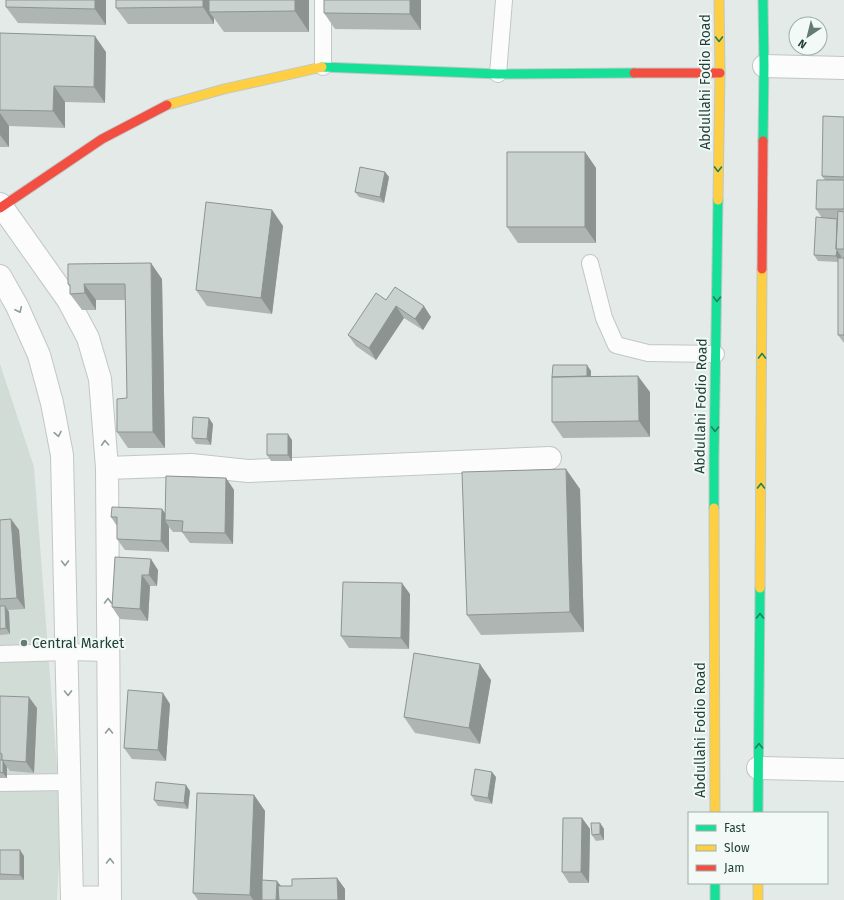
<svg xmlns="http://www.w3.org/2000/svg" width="844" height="900" viewBox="0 0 844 900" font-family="'Fira Sans',sans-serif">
<rect width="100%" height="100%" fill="#e4eae7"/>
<!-- built -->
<path fill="#d1dcd7" d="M0 364 34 467 61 820 57 900H0Z"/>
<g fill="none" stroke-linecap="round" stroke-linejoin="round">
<!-- lane casing -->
<g stroke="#c1c7c5" stroke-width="18">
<path id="lane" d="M323 67V0
M498 74 504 0
M590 263 604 318 616 345 648 353 716 354
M0 654 67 652 108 653
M0 783 70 782"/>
</g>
<!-- street casing -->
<g stroke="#c1c7c5" stroke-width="24">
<path id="street" d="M764 66 844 68
M0 204 68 300 88 338 100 379 107 468 110 900
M0 276 17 306 39 355 52 403 62 455 72 900
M107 468 191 465 248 471 550 458
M758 768 844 770
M72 898 110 897"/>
</g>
<!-- fast casing -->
<g stroke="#bfc8c5" stroke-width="11">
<path id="fast" d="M763 0 764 66 763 141
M322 67 498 74 634 73
M714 508V457L718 200
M758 813 760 588
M715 883V900"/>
</g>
<!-- slow casing -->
<g stroke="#bfc8c5" stroke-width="11">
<path id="slow" d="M167 105 224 89 322 67
M718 200 720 73 719 0
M714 508 715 813
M760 588 762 269
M758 883V900"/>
</g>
<!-- jam casing -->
<g stroke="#bfc8c5" stroke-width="11">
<path id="jam" d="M634 73H720
M0 208 102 139 167 105
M762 269 763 141"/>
</g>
<!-- lane -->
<use href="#lane" stroke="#fbfcfb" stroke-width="16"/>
<!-- street -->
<use href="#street" stroke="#fbfcfb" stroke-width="22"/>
<!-- fast -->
<use href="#fast" stroke="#16e098" stroke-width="9"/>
<!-- slow -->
<use href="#slow" stroke="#ffcf43" stroke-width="9"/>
<!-- jam -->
<use href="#jam" stroke="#f24e42" stroke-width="9"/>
</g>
<!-- wall -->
<path fill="#aeb5b2" d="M106 0V25L18 23 6 7Z
M309 0V32H224L214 18V24H128L116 8Z
M421 0V30L335 29 324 13Z
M0 33 106 52 105 103 65 102V128L9 126V147H0Z
M844 117V343L838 335V262L818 261 814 255 822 218 816 209 825 180 822 176Z
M585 152 596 168V243H518L507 227Z
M385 172 389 177 384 203 359 197 355 192Z
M272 210 283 226 272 314 207 306 196 290Z
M162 279 165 448H128L117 432 127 398 126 300H96V310H82L70 294V287L68 284Z
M386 300 431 317 423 330 404 318 376 360 356 346 348 335Z
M591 371V376L650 392V437L563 438 552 422Z
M213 424 211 445 196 444 192 438Z
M292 440V461H271L267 455Z
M226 478 234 490 233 544 190 543 182 532H173L169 527V552L125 550 117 539V526L111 517 162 509 165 514Z
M580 489 584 632 481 635 467 615Z
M11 519 19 530 25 609 8 610 9 612 10 634 0 635V520Z
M115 557 158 570 157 586H150L148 621 120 619 112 607Z
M410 594 409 649 349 648 341 636Z
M491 680 480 744 415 733 404 717Z
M0 696 37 708 34 773 10 771 7 767V778H0Z
M170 704 166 761 132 759 124 748Z
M496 777 492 804 475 801 471 795Z
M190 791 188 809 158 806 154 800Z
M254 795 265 811 262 880 280 886H292L337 878 345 889V900H198L193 893Z
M582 818 590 829 589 883H569L562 872Z
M600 823 604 829V840L596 841 592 835Z
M0 850 24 856V880H0Z"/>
<!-- shaded-wall -->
<path fill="#8d9391" d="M95 0H106V25L95 9Z
M203 0H214L209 12 214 18V24L203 7Z
M295 0H309V32L295 11Z
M410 0H421V30L410 14Z
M95 36 106 52 105 103 94 87Z
M54 86 65 102V128L53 111Z
M0 113 9 126V147L0 135Z
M585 152 596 168V243L585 227Z
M385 172 389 177 384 203 380 197Z
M272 210 283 226 272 314 261 298Z
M837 250 841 256 840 262 836 256Z
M151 263 162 279 165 448 153 432Z
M84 284 96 300V310L85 293Z
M396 306 404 318 376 360 369 348Z
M424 306 431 317 423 330 415 319Z
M587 365 591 371 590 391 586 385Z
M638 376 650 392V437L639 421Z
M209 418 213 424 211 445 207 439Z
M288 434 292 440V461L288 455Z
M566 469 580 489 584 632 570 612Z
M226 478 234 490 233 544 225 533Z
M162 509 170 520H165L169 527V552L161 541Z
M11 519 19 530 25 609 17 598Z
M151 559 158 570 157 586 149 575Z
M142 575 150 586 148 621 140 609Z
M402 583 410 594 409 649 401 638Z
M5 606 9 612 10 634 6 628Z
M480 664 491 680 480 744 469 728Z
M163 693 170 704 166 761 158 750Z
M29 697 37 708 34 773 26 762Z
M3 761 7 767V778L3 773Z
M492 772 496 777 492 804 488 798Z
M186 785 190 791 188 809 184 803Z
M254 795 265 811 262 900H253L250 895Z
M582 818 590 829 589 883 581 872Z
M600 823 604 829V840L600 834Z
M20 850 24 856V880L20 875Z
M337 878 345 889V900H338Z
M277 881 281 886 280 900H276Z"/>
<!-- building -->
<path fill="#cad2cf" stroke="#8d9391" d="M6 0H95V9L6 7Z
M116 0H203V7L116 8Z
M209 0H295V11L209 12Z
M324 0H410V14L324 13Z
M0 33 95 36 94 87 54 86 53 111 0 110Z
M823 116 844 117V177L822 176Z
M507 152H585V227H507Z
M360 167 385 172 380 197 355 192Z
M817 180H844V209H816Z
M206 202 272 210 261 298 196 290Z
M838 211 844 212V249H836Z
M816 217 837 219 836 249 837 250 836 256 814 255Z
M838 258H844V335H838Z
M151 263 153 432H117V399L127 398 125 284H84L85 293 70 294V285L68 284V264Z
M395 287 424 306 415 319 396 306 369 348 348 335 376 293 386 300Z
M553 365H587V376L552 377Z
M638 376 639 421 552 422V377Z
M193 417 209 418 207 439 192 438Z
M267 434H288V455H267Z
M566 469 570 612 467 615 462 472Z
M166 476 226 478 225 533 182 532 183 521 165 520Z
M112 507 162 509 161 541 117 539V517H111Z
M11 519 17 598 0 599V520Z
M115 557 151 559 149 575H142L140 609 112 607Z
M343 582 402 583 401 638 341 636Z
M0 606H5L6 628 0 629Z
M414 653 480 664 469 728 404 717Z
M128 690 163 693 158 750 124 748Z
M0 696 29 697 26 762 2 760V754L0 753Z
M0 760H2L3 761V773L0 772Z
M475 769 492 772 488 798 471 795Z
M156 782 186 785 184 803 154 800Z
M197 793 254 795 250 895 193 893Z
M563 818H582L581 872H562Z
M591 823H600V834L592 835Z
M0 850H20V875L0 874Z
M337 878 338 900H279L278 886H292V879Z
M262 880 277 881 276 900H262Z"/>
<!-- one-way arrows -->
<defs><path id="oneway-chevron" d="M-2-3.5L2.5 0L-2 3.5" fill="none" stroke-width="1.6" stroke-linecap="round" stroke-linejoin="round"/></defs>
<g stroke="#1b805e">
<use href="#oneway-chevron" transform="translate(719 39) rotate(89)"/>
<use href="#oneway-chevron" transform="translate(718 169) rotate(91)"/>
<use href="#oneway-chevron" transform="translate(717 299) rotate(91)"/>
<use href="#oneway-chevron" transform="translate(762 356) rotate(-90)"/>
<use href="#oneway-chevron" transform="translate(715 429) rotate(91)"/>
<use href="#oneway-chevron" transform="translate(761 486) rotate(-90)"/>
<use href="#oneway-chevron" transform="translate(760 616) rotate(-90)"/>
<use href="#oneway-chevron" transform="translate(759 746) rotate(-90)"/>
</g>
<g stroke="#8d9e9a">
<use href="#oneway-chevron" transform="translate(19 310) rotate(65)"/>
<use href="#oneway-chevron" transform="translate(58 434) rotate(79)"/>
<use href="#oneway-chevron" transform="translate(105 443) rotate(-94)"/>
<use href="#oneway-chevron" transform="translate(65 563) rotate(89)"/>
<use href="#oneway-chevron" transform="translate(108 601) rotate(-90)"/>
<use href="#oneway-chevron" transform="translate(68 693) rotate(89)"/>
<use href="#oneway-chevron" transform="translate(109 731) rotate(-90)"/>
<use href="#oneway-chevron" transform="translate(110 861) rotate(-90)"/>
</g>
<!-- markers -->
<circle fill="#647c75" stroke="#f2f9f6" stroke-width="1.5" cx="24" cy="643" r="4"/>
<g text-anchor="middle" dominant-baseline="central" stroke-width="4" stroke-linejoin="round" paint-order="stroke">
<!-- street labels -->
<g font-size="14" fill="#1f4038" stroke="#f2f9f6">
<text transform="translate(705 82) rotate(-90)">Abdullahi Fodio Road</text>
<text transform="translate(701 406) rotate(-89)">Abdullahi Fodio Road</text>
<text transform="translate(700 730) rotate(-90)">Abdullahi Fodio Road</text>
</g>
<!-- poi labels -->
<g font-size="14" fill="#1f4038" stroke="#f2f9f6" text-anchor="start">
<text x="32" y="643">Central Market</text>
</g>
</g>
<!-- legend -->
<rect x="688" y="812" width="140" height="72" fill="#f2f9f6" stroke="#9eafaa"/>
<rect x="696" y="825" width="20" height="6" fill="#16e098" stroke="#9eafaa"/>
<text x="724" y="832" font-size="12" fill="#1f4038">Fast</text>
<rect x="696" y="845" width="20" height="6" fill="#ffcf43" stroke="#9eafaa"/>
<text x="724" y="852" font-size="12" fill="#1f4038">Slow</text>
<rect x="696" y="865" width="20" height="6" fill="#f24e42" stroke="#9eafaa"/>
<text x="724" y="872" font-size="12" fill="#1f4038">Jam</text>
<!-- north arrow -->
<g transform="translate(808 36) rotate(215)"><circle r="19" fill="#f2f9f6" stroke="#9eafaa"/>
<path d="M0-3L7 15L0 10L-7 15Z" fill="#647c75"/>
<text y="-6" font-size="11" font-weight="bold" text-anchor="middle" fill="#1f4038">N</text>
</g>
</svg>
